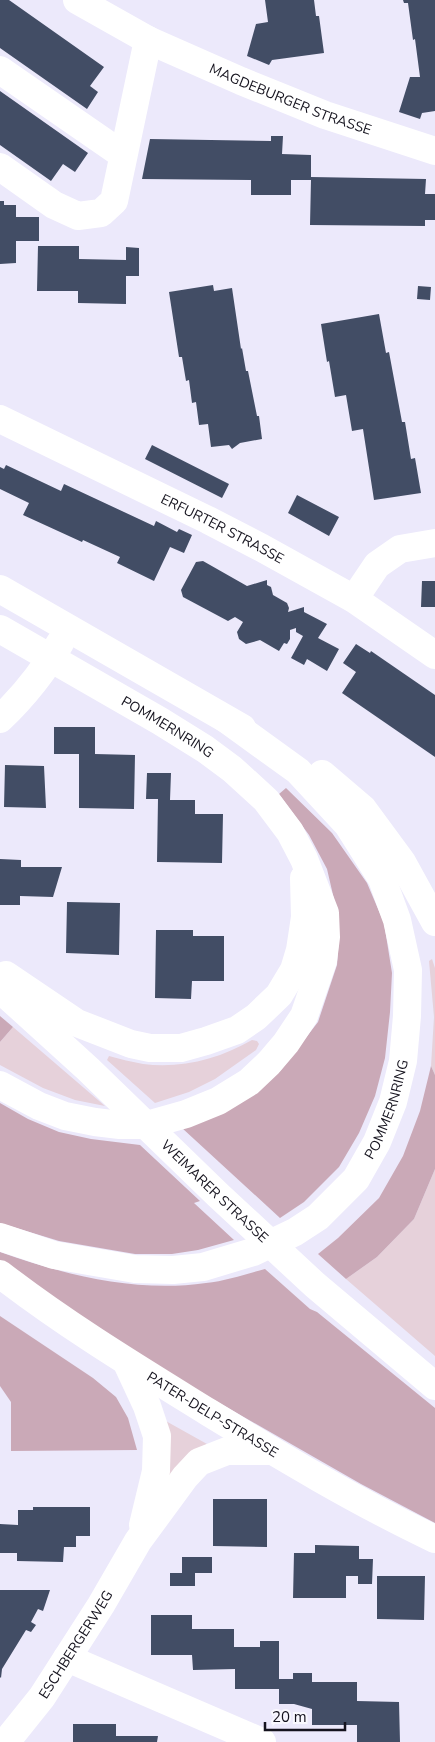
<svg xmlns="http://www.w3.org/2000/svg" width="435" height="1742" viewBox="0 0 435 1742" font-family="'Nunito Sans',sans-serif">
<rect width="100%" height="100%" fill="#ece9fb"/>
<!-- green -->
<path fill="#e6d1da" d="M432 959 435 968V1075L431 1066 434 1017 429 961Z
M13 1027 105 1106 75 1100 43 1088 0 1065V1042Z
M252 1040 257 1041 259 1044 256 1050 215 1079 189 1092 155 1103 107 1060 109 1056C120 1059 132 1062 143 1064 181 1069 219 1059 252 1040Z
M435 1169V1356L346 1279 377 1257 414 1219Z
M164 1420 207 1444 194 1453 173 1478 166 1475Z"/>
<!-- forest -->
<path fill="#caa9b7" d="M286 788 332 833 367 883 384 923 392 973 390 1012 385 1058 375 1096 359 1133 339 1167 304 1202 280 1218 182 1128 257 1092 281 1070 318 1022 337 965 339 938 337 912 327 869 309 835 279 794Z
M0 1016 13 1027 0 1042Z
M431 1066 435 1075V1169L414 1219 377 1257 346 1279 318 1254 338 1238 379 1198 403 1156 420 1111Z
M0 1103 28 1119 59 1132 91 1139 140 1145 200 1201 194 1203 234 1240 198 1250 172 1254H135L59 1241 0 1223Z
M0 1252C65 1275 136 1293 206 1283 226 1281 246 1274 265 1269L310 1309 317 1312 435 1408V1523L361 1484 106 1338 0 1264Z
M0 1316 93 1378 116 1397 128 1418 137 1450 11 1451V1402L0 1386Z"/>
<!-- building -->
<path fill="#424d65" d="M0 0H9L104 67 90 86 98 92 87 109 0 48Z
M265 0H314L316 16H319L324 53 272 60 269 65 247 56 256 24 268 22Z
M403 0H435V111L422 113 420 119 399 112 410 77H420L415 39 413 40 408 3H404Z
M0 91 88 153 75 172 63 164 51 181 0 145Z
M271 136H283L282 154 311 155V177L426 179 425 194H435V220H425V226L310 225 311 180H291V195H251V180L142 179 150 139 271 141Z
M0 201H4V205H16V217H39V241H16V263L0 264Z
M38 246H79V259L126 260V247L139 248V276H126V304L78 303V291H37Z
M213 285 214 291 232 288 241 349 242 348 246 371H248L257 416H259L262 439 240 443 232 449 229 445 211 447 208 424 199 425 196 402 192 403 189 380 186 381 182 357H179L169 292Z
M418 286 431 287 430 300 417 299Z
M379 314 386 353 389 352 402 422H405L411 459 415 458 421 493 374 500 363 429 352 431 346 395 335 397 329 361 327 362 321 324Z
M152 445 229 484 222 498 145 459Z
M6 465 61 491 64 484 154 526 156 521 177 532 179 529 192 535 184 553 170 547 154 581 117 563 120 557 83 540 82 542 23 515 29 503 0 489V467L4 469Z
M297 495 339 517 329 536 288 513Z
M203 561 247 586 267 580V585L271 587 273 595 287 603 289 608 288 612 304 607V612L327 624 318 638 339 649 327 671 307 659 304 665 291 658 303 636 296 632V628L290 630V639L287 644 284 643 279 651 260 640 246 644 239 639 237 632 243 622 235 617 228 621 183 597 181 590 196 562Z
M422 581H435V607H421Z
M356 644 370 653 371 651 435 695V757L342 693 356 672 343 663Z
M54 727H95V754L135 755 134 809 79 808V754H54Z
M5 765 44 766 46 808 4 807Z
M147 773H171L170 800H195V814H223L222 863 157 862 158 799H146Z
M0 859 21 860V867H62L53 897 20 896V905H0Z
M67 902 120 903 119 955 66 953Z
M156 930H193V936H224V981H192L191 999 155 998Z
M213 1499H267V1547L213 1546Z
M33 1507H90V1536H76V1547H64L63 1562 17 1561V1553H0V1524L18 1525V1510H33Z
M315 1545 359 1546V1559H373L372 1584H358V1576H346V1598H293L294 1553H315Z
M182 1557H212V1573H195V1586H170V1573H182Z
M377 1576H425L424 1620 377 1619Z
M0 1590H50L43 1611 38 1609 31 1622 36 1625 31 1632 26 1630 2 1669 1 1678 0 1677Z
M151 1615H192V1629H234V1647H260V1641H279V1679H293V1673H312V1682H357V1701L399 1702 400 1742H357V1725H312V1709L294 1704H279V1689H235V1669L193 1670 192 1655H151Z
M73 1724H116V1736H158L157 1742H73Z"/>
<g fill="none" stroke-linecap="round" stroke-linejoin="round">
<!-- minor -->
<g stroke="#fff" stroke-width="28">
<path id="s1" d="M77 0 148 40 241 81 325 115 435 151"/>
<path d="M0 70 123 155"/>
<path d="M0 167 54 205 78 216 101 213 114 201 148 40"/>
<path id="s2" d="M0 419 208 520 262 548 354 599 435 655"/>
<path d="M0 589 242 728"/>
<path d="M354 599 377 565 400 549 435 543"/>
<path id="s3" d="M0 629 160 721 205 749 232 769 266 800 290 832 304 859 325 913 326 937 323 961 304 1016 286 1043 269 1063 249 1082 218 1101 186 1114 147 1125H120L95 1122 65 1116 39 1106 0 1085"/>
<path d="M0 719C23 697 44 671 60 643"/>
<path d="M322 774 363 809 402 862 435 922"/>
<path d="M6 975 77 1023 131 1044 150 1048H181L206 1041 237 1030 256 1017 279 995 294 970 300 950 305 917 304 878"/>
<path id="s4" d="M0 989 88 1069 218 1195 315 1285 435 1386"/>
<path id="s5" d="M0 1237 54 1255 135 1269 173 1270 203 1267 253 1252 295 1232 318 1217 356 1179 377 1142 393 1102 403 1061 407 1016 408 970 397 920 382 879 348 825 298 771 226 719"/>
<path id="s6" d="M0 1274C66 1325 137 1368 208 1412 282 1457 357 1502 435 1539"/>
<path d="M127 1363 147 1406 157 1436 156 1471 143 1525"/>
<path d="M67 1658 262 1742"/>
<path id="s7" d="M6 1742 42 1697 101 1605 138 1541 185 1477 199 1462 227 1451H272"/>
</g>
</g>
<g text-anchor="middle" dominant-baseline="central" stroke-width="5" stroke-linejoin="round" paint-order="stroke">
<!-- street labels -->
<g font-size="14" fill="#15131e" stroke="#f9f8fe">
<text stroke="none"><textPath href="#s1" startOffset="236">MAGDEBURGER STRASSE</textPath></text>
<text stroke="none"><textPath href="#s2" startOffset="248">ERFURTER STRASSE</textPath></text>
<text stroke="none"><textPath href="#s3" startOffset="194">POMMERNRING</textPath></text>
<text stroke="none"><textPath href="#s5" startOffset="464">POMMERNRING</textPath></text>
<text stroke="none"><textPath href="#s4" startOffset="295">WEIMARER STRASSE</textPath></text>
<text stroke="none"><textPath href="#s6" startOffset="255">PATER-DELP-STRASSE</textPath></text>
<text stroke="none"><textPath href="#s7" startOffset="120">ESCHBERGERWEG</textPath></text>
</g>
</g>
<!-- scale -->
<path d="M265 1722v8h80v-8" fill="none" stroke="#15131e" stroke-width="2.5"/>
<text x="272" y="1722" font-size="15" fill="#15131e" stroke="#f9f8fe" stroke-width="4" paint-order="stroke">20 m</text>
</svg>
